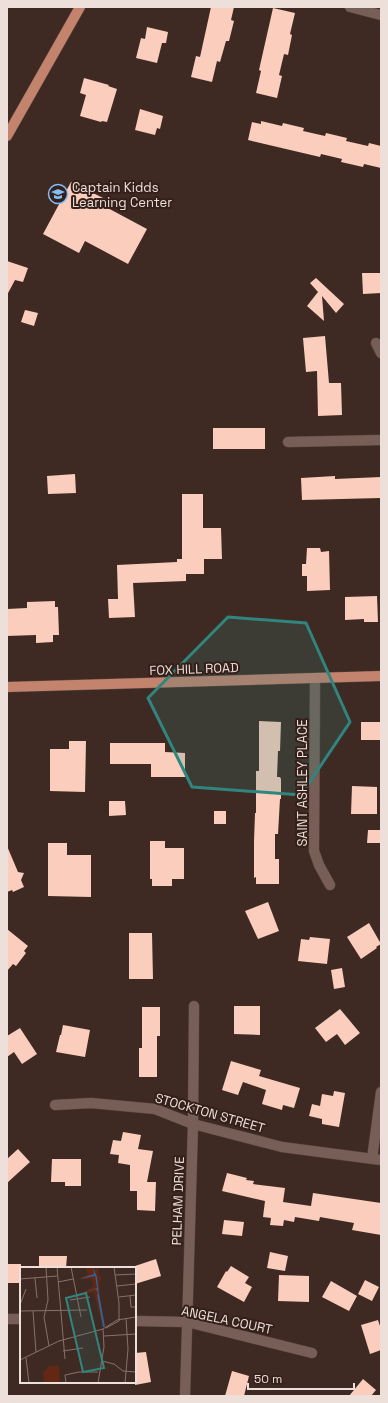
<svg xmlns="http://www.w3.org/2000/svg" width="388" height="1403" viewBox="0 0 388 1403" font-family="'Space Grotesk',sans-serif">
<rect width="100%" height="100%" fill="#3f2a23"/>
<!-- building -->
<path fill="#facdbd" d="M211 7H234L231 20 234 21 229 41H226L220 62 217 61 212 82 191 77 196 56 200 57Z
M273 8 295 13 290 34 292 35 288 55 284 54 279 75 282 76 277 98 256 93 261 71 259 70Z
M147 27 168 32 166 43H162L157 63 136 58 141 38 145 39Z
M84 78 109 85 108 86 117 89 107 122 102 121 101 122 80 116 86 95 80 93Z
M140 109 163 116 160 129 157 128 155 135 135 130Z
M261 121 282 126 283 123 304 128 303 131 325 136 326 133 347 138 346 141 368 146 369 143 381 146V168L364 164 363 167 341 162 342 159 321 154 320 157 248 140 252 122 261 124Z
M71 182 107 200 104 206 147 229 128 264 85 241 79 253 43 234Z
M7 261 28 268 23 282 15 280 7 295Z
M362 273H381V293L363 294Z
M316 278 344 304 336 313 322 296 324 321 307 306 318 292 310 283Z
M25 310 38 313 34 326 21 322Z
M325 336 329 383H341L342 415 318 416 317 371 306 372 303 338Z
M213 428H265V449H213Z
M75 474 76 493 48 494 47 476Z
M335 476V479L381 477V498L302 500 301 478Z
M182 494H203V528H221L222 559H204V574H186V581L133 583 135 617 109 618 108 599H118L117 565 177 562V559H182Z
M307 548H320L321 552 329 551 330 590 307 591V576H302V564H306Z
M377 596 378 622H364V619L345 620V597Z
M55 601V607H58L59 635H53V642L36 643V635L7 636V609L27 608V602Z
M259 721 281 722 280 751H278L277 777H280L281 779V799H280L278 834H275V859H279V884H256V877L254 878V841L255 813H256V771H259Z
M361 722H381V740H361Z
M69 741H86L85 792 50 791V749H69Z
M110 743H165V752L185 753V777H151V764H110Z
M352 786 377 787V814H351Z
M109 801H125L126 815 109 816Z
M214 811H226V824H214Z
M368 830H381V843H367Z
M150 841H165V848H184V879H172V886H152V879H150Z
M48 843H67V855H91V897L48 896Z
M7 846 18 872 24 873 21 880 24 887 13 892 12 890 7 892Z
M268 902 279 931 258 939 245 911Z
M369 923 381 944 376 947 377 948 361 959 347 937Z
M7 929 28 946 24 951 26 953 16 966 13 964 7 971Z
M129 933H152L153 979H129Z
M310 937 330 939 327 964 298 961 301 939 309 940Z
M342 968 345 987 334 989 331 970Z
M234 1006H260V1035L234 1034Z
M142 1007H160V1036H157V1077H139V1048H142Z
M340 1009 360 1033 345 1045 337 1034 326 1042 315 1028Z
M63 1025 90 1030 85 1057 56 1052 60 1035H61Z
M20 1028 37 1054 22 1064 14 1052 7 1057V1036Z
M231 1061 261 1070 259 1076 300 1088 294 1108 283 1105 282 1110 262 1104 266 1090 243 1082 238 1095 222 1090Z
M334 1091 345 1093 339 1127 322 1124V1119L309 1116 312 1104 320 1106 322 1094 333 1096Z
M123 1132 141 1135 138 1149 153 1151 147 1182H156L155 1211 137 1210V1191H130V1165L118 1163 119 1155 110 1154 113 1140 121 1141Z
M18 1149 30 1162 7 1183V1159Z
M52 1159H81V1186H65V1182H51Z
M227 1173 247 1178 246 1180 254 1181 253 1184 285 1188 283 1202 311 1206 313 1193 381 1203V1235L352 1230 354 1223 320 1217 319 1221 295 1217 294 1222 284 1220 283 1226 270 1225 271 1218 263 1217 265 1201 222 1191Z
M224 1220 244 1222 242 1236 222 1234Z
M270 1252 288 1256 285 1271 267 1268Z
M39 1256H67L66 1268H39Z
M156 1259 161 1276 135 1284V1266Z
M7 1264H21V1283H7Z
M231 1266 249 1277 245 1283 252 1287 244 1302 217 1287 226 1271 227 1272Z
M279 1275 309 1276V1302L278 1301Z
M365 1280 379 1287 372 1301 358 1294Z
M331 1281 357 1296 349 1311 322 1297Z
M378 1320 381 1329V1350L370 1354 361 1325Z
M146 1352 151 1382 135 1385V1353Z
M232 1371 249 1376 244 1396H225Z
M363 1379 376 1390 371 1396H349Z"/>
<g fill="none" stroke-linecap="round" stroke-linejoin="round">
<!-- minor casing -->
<g stroke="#594742" stroke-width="11">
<path id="minor" d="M350 7 381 15
M376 343 381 353
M288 442 381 440
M315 679 314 851 319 865 330 885
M55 1105 91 1103 155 1109 193 1124 282 1147 381 1160
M372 1159 381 1092
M7 1319H21
M135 1321 187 1322 312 1353
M185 1396 193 1124 194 1006"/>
</g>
<!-- major casing -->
<g stroke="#594742" stroke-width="11">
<path id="major" d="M7 136 80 7
M7 687 381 676"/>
</g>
<!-- minor -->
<use href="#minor" stroke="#775f57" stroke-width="10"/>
<!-- major -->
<use href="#major" stroke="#c4836d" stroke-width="10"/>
</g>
<!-- marked area -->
<path fill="#30867e" fill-opacity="0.2" stroke="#30867e" stroke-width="3" stroke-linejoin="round" d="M228 617 306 623 350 722 301 795 192 787 148 698Z"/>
<!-- icons -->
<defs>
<g id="school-ring" transform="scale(1)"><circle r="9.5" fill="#342019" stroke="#84bcfb" stroke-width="1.5"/><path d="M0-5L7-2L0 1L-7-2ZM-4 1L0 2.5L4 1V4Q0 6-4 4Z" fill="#84bcfb"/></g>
</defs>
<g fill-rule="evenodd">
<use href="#school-ring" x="58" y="194"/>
</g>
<g text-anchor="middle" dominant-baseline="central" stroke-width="4" stroke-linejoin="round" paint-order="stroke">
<!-- poi labels -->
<g font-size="13" fill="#eddfda" stroke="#342019" text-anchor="start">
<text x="72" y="187">Captain Kidds<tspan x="72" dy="15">Learning Center</tspan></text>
</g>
<!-- street labels -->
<g font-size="13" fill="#eddfda" stroke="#342019">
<text transform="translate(194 669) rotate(-2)">FOX HILL ROAD</text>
<text transform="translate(302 783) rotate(-90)">SAINT ASHLEY PLACE</text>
<text transform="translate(210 1113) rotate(16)">STOCKTON STREET</text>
<text transform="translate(178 1201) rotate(-88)">PELHAM DRIVE</text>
<text transform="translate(227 1320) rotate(12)">ANGELA COURT</text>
</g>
</g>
<!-- overview -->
<g transform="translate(20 1267)">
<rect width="116" height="116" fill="#3f2a23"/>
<path d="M65 0H73L78 29 75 0H78L79 9 82 11 79 15 83 60 74 26H62L74 19 71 12H59L68 7ZM29 99H39L40 116H24L23 106Z" fill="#622813"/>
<path d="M73 0 77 10 79 29 76 22 62 26 77 21 75 9 59 12 74 7Z" fill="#356191"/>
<path fill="none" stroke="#356191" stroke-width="2" d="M78 27 84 60"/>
<path fill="none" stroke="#85726c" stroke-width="1" d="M26 0 28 33 24 50 29 79M37 0 45 92M51 0 61 50M94 0 99 36V54M95 8 116 7M15 11 17 31M0 12 37 9M38 15 53 12M97 19 116 17M110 29 111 40H116M99 30 116 28M50 33 70 30M0 38 6 22M0 44 67 43M13 44 16 85M86 61 99 54M83 62 97 53 116 50M84 69 116 67M43 84 63 81M6 91 9 116M0 93 39 74 83 62 84 80 78 116M82 94 94 97 103 104 116 105M46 116 45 108 59 105H78M105 116 108 82 106 51"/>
<path fill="#30867e" fill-opacity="0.15" stroke="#30867e" stroke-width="2" d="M66 26 84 101 63 105 46 31Z"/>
<rect width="116" height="116" fill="none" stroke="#eddfda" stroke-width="2"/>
</g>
<!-- border -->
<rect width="388" height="1403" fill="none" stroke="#eddfda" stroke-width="16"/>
<!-- scale -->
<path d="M248 1383v6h106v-6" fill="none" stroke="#eddfda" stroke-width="2"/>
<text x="254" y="1383" font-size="12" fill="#eddfda" stroke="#342019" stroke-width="3" paint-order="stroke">50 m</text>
</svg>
